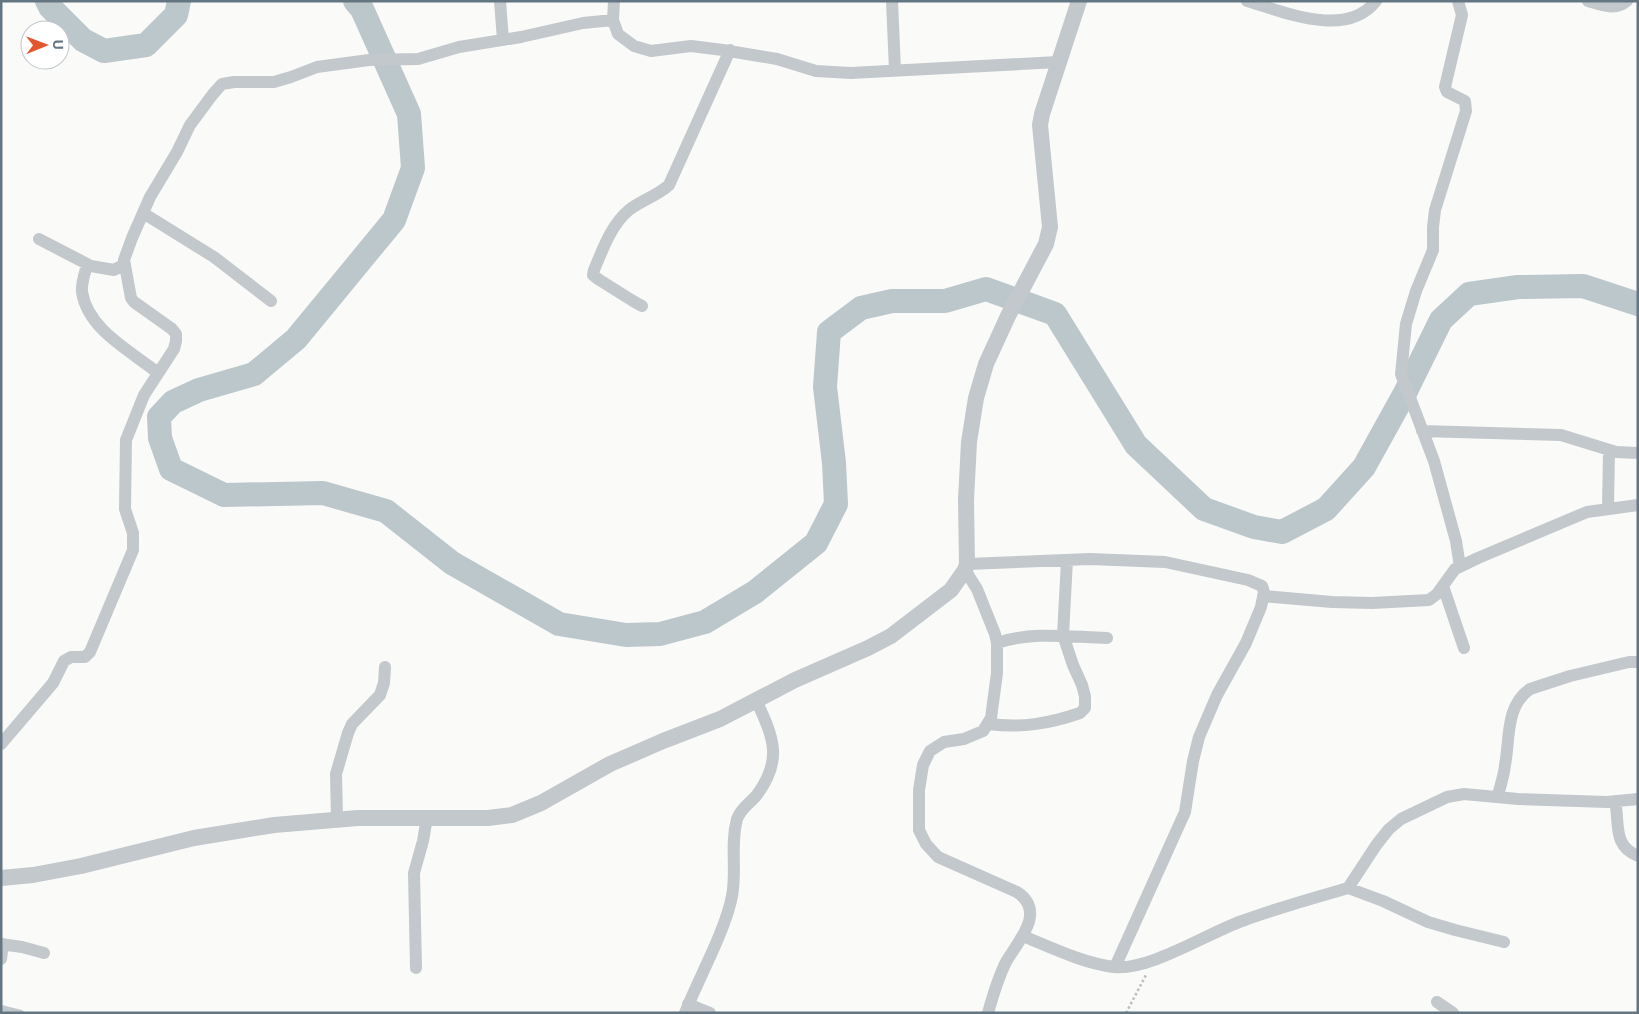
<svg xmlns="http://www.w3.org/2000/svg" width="1639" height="1014" viewBox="0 0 1639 1014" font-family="'Noto Sans',sans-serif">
<rect width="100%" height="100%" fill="#fafaf8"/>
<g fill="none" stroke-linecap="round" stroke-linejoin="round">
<!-- river -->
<path stroke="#bbc7cb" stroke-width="24" d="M47 1 50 7 83 40 104 51 146 45 176 15 179 1
M355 1 362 9 409 114 413 168 394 220 296 339 254 374 199 390 173 402 159 417 160 438 171 469 224 495 323 493 386 511 452 563 559 624 626 635 660 634 705 622 755 592 816 543 836 504 834 463 825 387 829 332 861 308 892 301H945L986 289 1055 314 1136 445 1204 509 1254 527 1282 532 1326 509 1364 467 1405 393 1441 320 1469 294 1518 287 1583 286 1638 304"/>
<!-- path -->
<path stroke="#bbbfc2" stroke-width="2.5" stroke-dasharray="2.5 2.5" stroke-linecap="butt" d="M1126 1013 1146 975"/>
<!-- service -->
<path stroke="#c3c8cc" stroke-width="6" d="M1 1008 21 1013"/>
<!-- minor -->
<path stroke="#c3c8cc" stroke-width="12" d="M500 1 503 40
M614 1 613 20 618 34 634 46 651 51 691 46 723 50 777 59 816 71 851 73 1058 62
M892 1 895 70
M1247 1C1285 12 1346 39 1376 1
M1458 1 1462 15 1445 87 1447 92 1465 101 1466 111 1435 210 1433 227V250L1416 291 1406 324 1401 374 1434 461 1456 541 1460 567
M1588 1C1602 5 1615 11 1627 1
M143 213 214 257 271 301
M39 239 91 266 114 270 125 264
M87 265C85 273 81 283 82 292 88 330 131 351 158 373
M642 306 633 301 598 279 593 275 594 270C603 249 611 225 629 210 642 200 657 196 669 185L730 50
M1422 431 1561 435 1616 452 1638 453
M1608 509 1609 450
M967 564 1090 559 1165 562 1248 580 1262 586 1264 592 1261 607 1246 643 1217 695 1199 737 1193 761 1185 812 1115 967
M965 570 977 589 995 634 997 643V673L991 718 983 731 964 739 944 742 930 751 923 765 919 790V830L926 844 938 857 1017 892C1047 912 1018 941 1006 962 998 978 993 995 988 1013
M1443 586 1464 648
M1263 596 1332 602 1372 603 1429 600 1437 594 1455 569 1478 558 1587 512 1638 505
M997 643C1033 631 1069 637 1107 638
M988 724C1022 728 1048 724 1080 713L1085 708V696L1082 685 1073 665 1063 635 1067 560
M1 744 53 683 64 661 71 657H85L90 652 133 550V533L125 509 126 440 144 395 174 349 176 341V334L172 329 134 302 131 298 124 260 132 238 150 197 177 152 190 125 213 94 222 84 234 82H274L291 77 317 67 369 60 418 59 459 47 521 37 583 23 613 20
M1498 796C1500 786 1504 776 1505 765 1510 740 1505 706 1530 689L1570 676 1629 662H1638
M1615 801C1620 824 1612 845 1638 856
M337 819 336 774 348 733 352 724 380 695 384 683 385 667
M1348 888 1383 901 1428 922 1455 930 1504 942
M1023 936C1052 948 1083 963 1114 967 1149 971 1208 933 1242 921 1277 908 1313 898 1348 888L1377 844 1389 829 1401 819 1447 797 1464 794 1518 799 1607 802 1638 799
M1 944 22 947 44 953
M1 959 3 944
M416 968 414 873 423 841 427 817
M1437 1002 1453 1013
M688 1004 710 1013
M685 1013C699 977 725 932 732 896 737 871 730 844 737 819 741 808 749 804 756 796 784 759 773 737 756 700"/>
<!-- tertiary -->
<path stroke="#c3c8cc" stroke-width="16" d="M1 878 33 875 81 866 194 838 274 825 358 818H488L512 815 541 803 610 764 663 741 720 719 795 680 868 648 891 636 951 590 965 570 967 564 966 500 969 442 976 398 986 364 1008 316 1046 244 1050 227 1040 125 1042 114 1079 1"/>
</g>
<!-- border -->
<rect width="1639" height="1014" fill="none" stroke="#657683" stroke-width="5"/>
<!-- north arrow -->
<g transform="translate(45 45) rotate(89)"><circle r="24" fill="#ffffff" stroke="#c1c8cd"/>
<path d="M0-4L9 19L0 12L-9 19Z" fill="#e4572e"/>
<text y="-8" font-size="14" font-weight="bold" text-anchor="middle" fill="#657683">U</text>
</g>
</svg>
